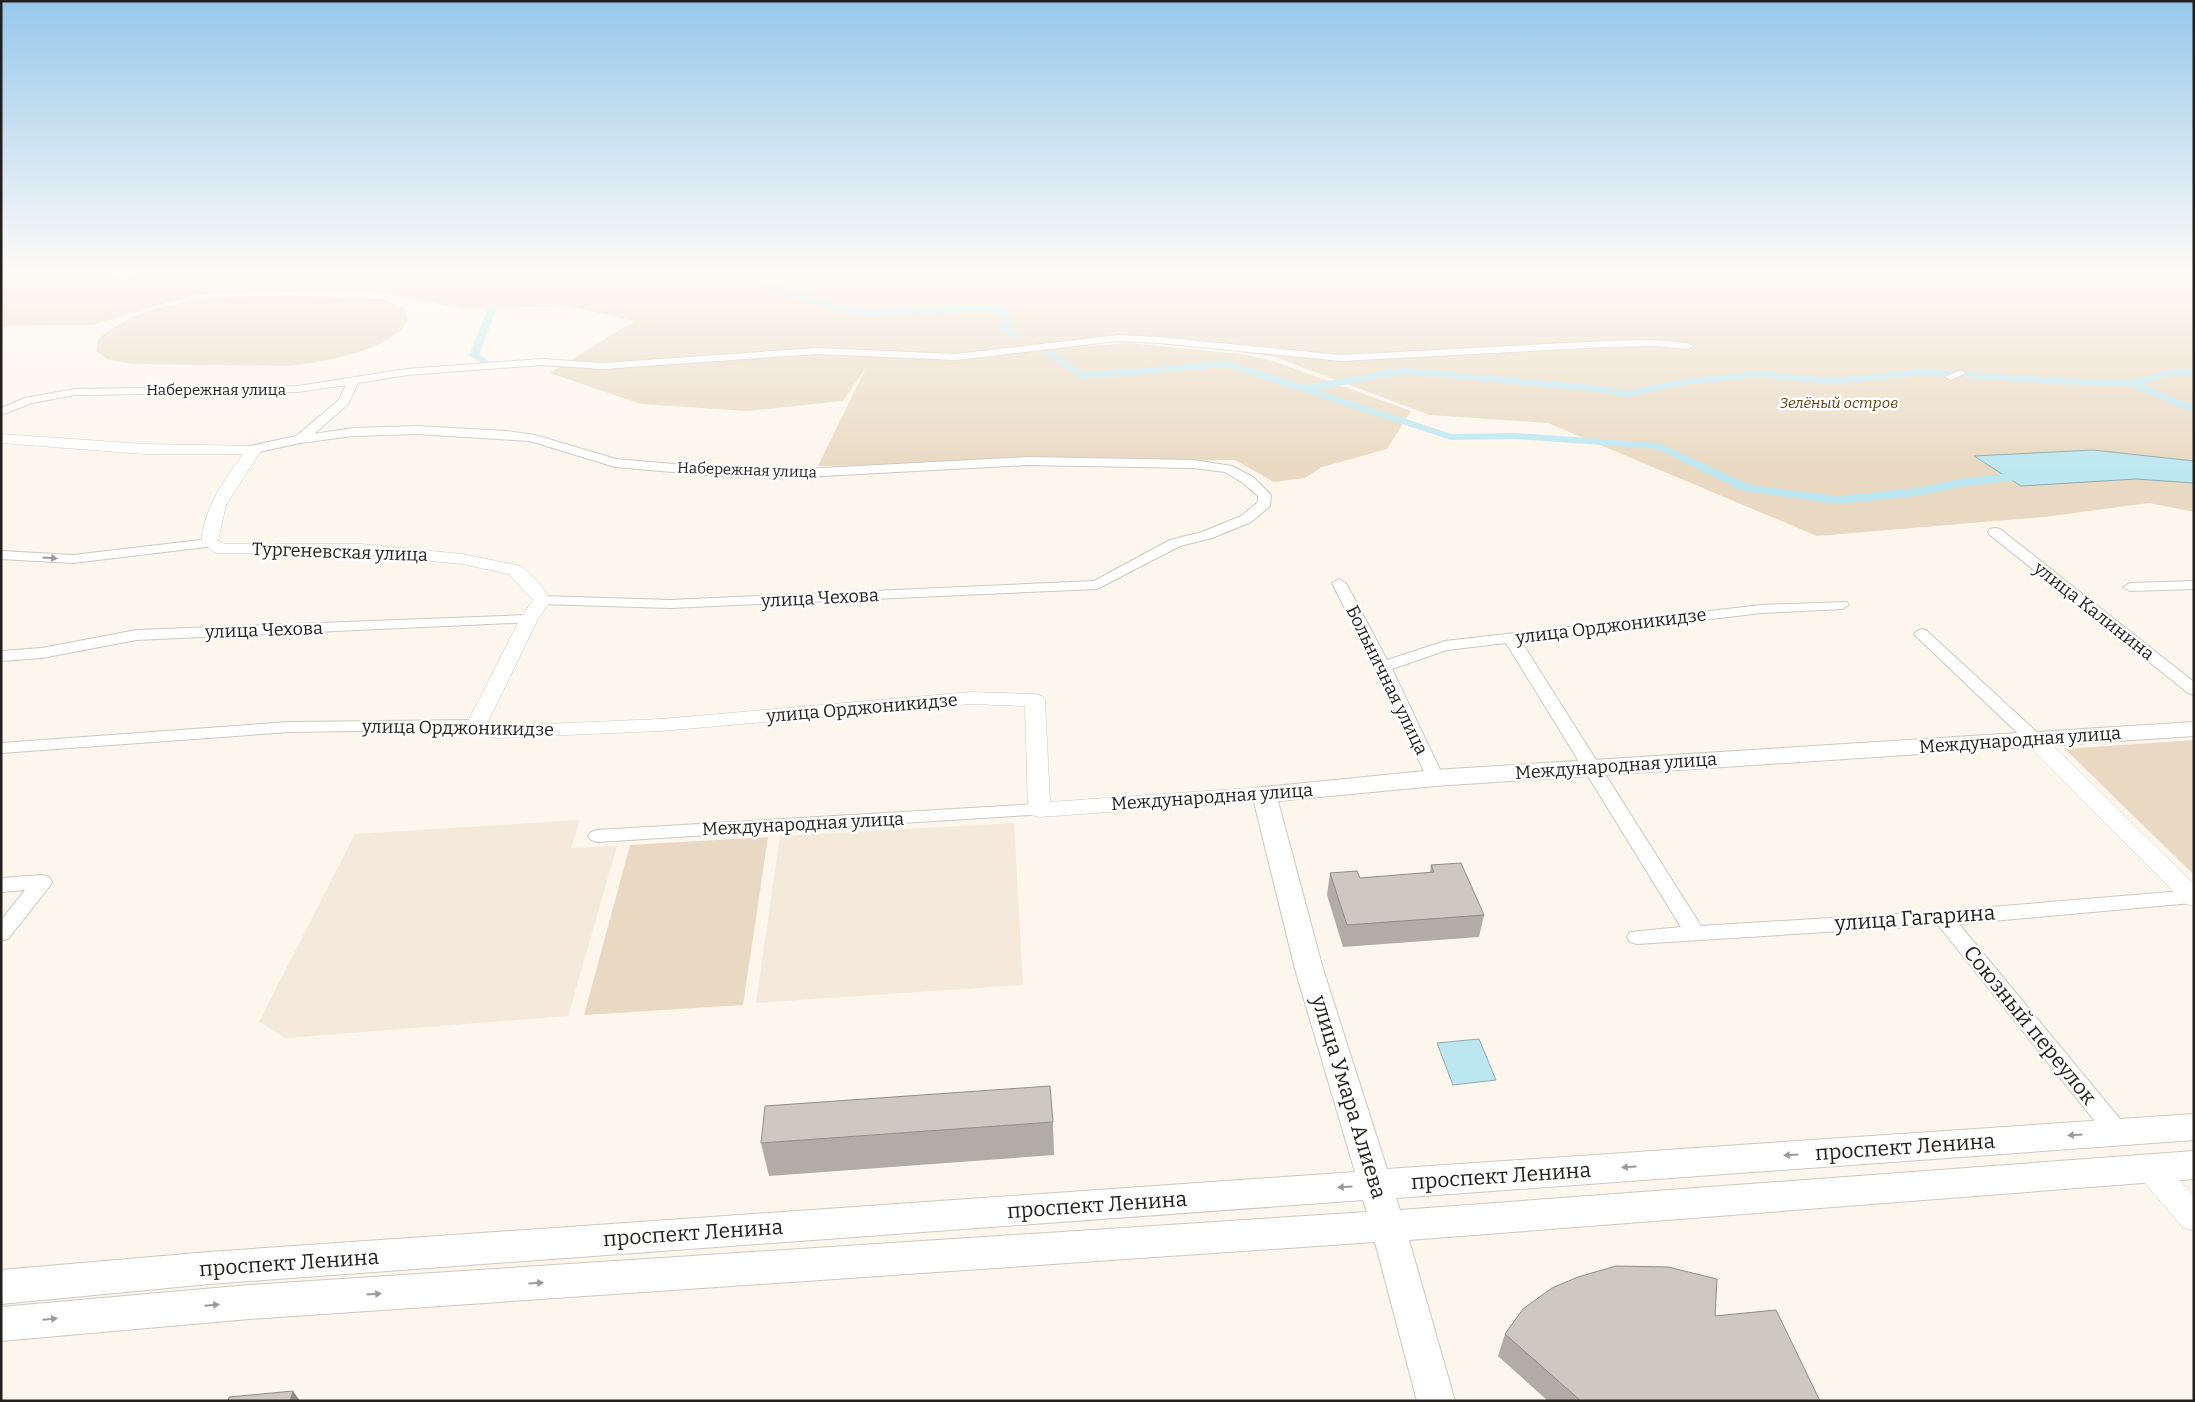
<svg xmlns="http://www.w3.org/2000/svg" width="2195" height="1402" viewBox="0 0 2195 1402" font-family="Bitter,serif">
<rect width="100%" height="100%" fill="#fcf6ed"/>
<!-- built -->
<path fill="#f4e9db" d="M580 820 571 848 617 846 568 1016 286 1038 259 1022 355 834Z
M1014 823 1023 985 756 1003 780 836Z"/>
<!-- green -->
<path fill="#e9d9c2" d="M1 272H2194V512L2149 503 2044 517 1817 536 1548 423 1430 415 1275 357 1121 336 979 354 1128 343 1241 354 1273 361 1411 411 1387 449 1322 467 1305 478 1274 482 1235 460 818 466 866 368 843 401 747 411 641 404 550 373 634 321 568 306 466 309 376 292 300 291 193 295 93 325 1 326Z
M292 295 381 299 403 307 408 319C405 324 401 330 396 334 374 353 314 364 286 366L134 364 109 360 96 351 98 339C150 295 228 296 292 295Z
M2194 740V875L2065 749Z
M768 837 743 1005 584 1015 630 845Z"/>
<!-- water -->
<path fill="#bde7f0" stroke="#8eabb0" d="M2093 450 2194 461V483L2136 479 2021 486 1974 456Z
M1479 1039 1496 1080 1453 1085 1437 1043Z"/>
<g fill="none" stroke-linecap="round" stroke-linejoin="round">
<!-- canal -->
<path fill="#bde7f0" fill-rule="evenodd" d="M762 282 856 310 1000 305 1003 306 1011 316 1009 326 1022 337 1014 339 1001 329V316L997 311 856 316 759 287V283Z
M489 306 497 308 479 354 492 364 487 367 469 355Z
M1051 350 1084 373 1228 361 1304 385 1403 368 1592 385 1627 391 1683 379 1756 371 1834 378 1924 369 2057 378 2132 380 2173 369 2194 370V376L2173 375 2142 384 2194 406V413L2130 386 2057 384 1924 375 1834 384 1756 377 1683 385 1627 397 1592 391 1403 374 1317 390 1452 434 1516 433 1659 443 1750 485 1838 496 1917 488 1959 479 2027 471 2033 475 2027 479 1959 487 1917 496 1838 504 1743 491 1657 449 1516 439 1451 440 1227 367 1082 379 1047 355 1046 353Z"/>
<!-- minor casing -->
<g stroke="#cec8c0" stroke-width="2">
<path id="minor" d="M102 272H116L129 278 124 281Z
M1118 335 1160 337 1341 355 1605 341 1655 340 1688 343 1693 346 1688 349 1655 346 1605 347 1341 361 1160 343 1118 341 956 360 817 354 603 369 542 365 407 375 358 383 348 404 314 434 353 428 416 426 507 431 535 435 616 459 719 468 785 470 1028 457 1193 460 1232 466 1253 477 1271 495 1270 506 1251 522 1212 538 1180 546 1097 589 670 608 542 604 535 600 542 596 670 600 1094 581 1170 540 1202 532 1241 516 1258 502V496L1243 483 1225 472 1193 468 1028 465 785 478 719 476 615 467 530 441 416 434 353 436 300 443 254 453 248 449 250 446 296 436 339 400 346 385 298 392 75 395 32 403 1 415V408L25 398 75 389 298 386 407 369 542 359 603 363 817 348 956 354Z
M1960 370 1966 373 1951 380 1945 377Z
M1995 528 2000 529 2194 682V695L2188 693 1990 535 1988 532 1990 529Z
M209 539 216 543 214 546 73 563 1 559V551L73 555Z
M1339 579 1346 583 1387 660 1445 641 1762 605 1847 602 1849 605 1842 609 1762 613 1521 641 1701 926 1943 911 2194 890 2192 903 1959 924 2125 1125 2128 1132 2125 1139 2117 1142 2109 1139 1938 925 1637 944 1630 942 1627 937 1630 932 1681 927 1506 643 1447 650 1392 669 1444 778 1441 782H1429L1375 667 1332 583Z
M2194 581V589L2130 591 2123 587 2130 583Z
M529 615 536 619 534 622 136 640 42 658 1 661V651L42 648 136 630Z
M1922 629 1927 631 2041 736 2043 740 2041 744H2029L1917 637 1914 634 1917 631Z
M476 720 482 721 484 725 482 729 290 732 1 753V743L290 722Z
M1039 804 1045 806 1048 810 1045 814 597 842 591 840 588 836 591 832 597 830Z
M42 875 49 877 52 882 49 887 8 939 1 941V920L25 890 1 892V878Z"/>
</g>
<!-- tertiary casing -->
<g stroke="#cec8c0" stroke-width="1">
<path id="tertiary" d="M1 434 144 444 259 446 262 449 226 505 218 541 225 544H360L462 554 521 566 539 583 551 600 538 619 488 722 498 726 661 719 971 692 1035 694 1042 696 1045 700 1050 802 1264 787 1272 789 1275 794 1272 799 1264 801 1039 817 1031 815 1028 810 1025 706 971 704 661 731 497 738C487 736 471 734 466 725L520 619 533 600 509 574 462 564 360 554 216 553 201 543C204 508 223 482 243 454H144L1 443Z
M2035 734 2042 735 2194 884V906L2186 904 2028 745 2025 740 2028 735Z
M2150 1155 2160 1159 2194 1196V1231L2183 1228 2140 1177 2136 1168 2140 1159Z"/>
</g>
<!-- secondary casing -->
<g stroke="#cec8c0" stroke-width="2">
<path id="secondary" d="M2194 722V736L1435 786 1278 801 1323 969 1387 1169 2194 1114V1140L1396 1198 1400 1210 2194 1151V1179L1409 1240 1455 1401H1417L1375 1242 249 1319 1 1341V1307L249 1285 1367 1212 1363 1200 209 1284 1 1304V1270L209 1252 1355 1172 1295 969 1252 794 1255 788 1435 770Z"/>
</g>
<!-- minor -->
<use href="#minor" fill="#fff" fill-rule="evenodd"/>
<!-- tertiary -->
<use href="#tertiary" fill="#fff" fill-rule="evenodd"/>
<!-- secondary -->
<use href="#secondary" fill="#fff" fill-rule="evenodd"/>
</g>
<!-- wall -->
<path fill="#b1aca5" d="M1431 865 1484 915 1479 937 1343 947 1327 895 1330 873 1360 878 1430 873Z
M1053 1122 1054 1155 769 1176 761 1143Z
M1505 1334 1820 1401H1548L1498 1356Z"/>
<!-- shaded-wall -->
<path fill="#908c86" d="M293 1391 300 1401H290Z"/>
<!-- building -->
<path fill="#cec8c0" stroke="#908c86" d="M1461 863 1484 915 1347 925 1330 873 1357 871 1360 878 1434 872 1431 865Z
M1050 1086 1053 1122 761 1143 765 1106Z
M1616 1266 1668 1267 1717 1279 1715 1316 1776 1310 1820 1401H1581L1505 1334 1523 1309 1552 1288 1578 1277Z
M293 1391 290 1401H228L229 1397Z"/>
<!-- one-way arrows -->
<defs><path id="oneway-solid" d="M-6-.8H1V-3.2L6.5 0L1 3.2V.8H-6Z" transform="scale(1.25)"/></defs>
<g fill="#9c9a99">
<use href="#oneway-solid" transform="translate(50 558) rotate(4)"/>
<use href="#oneway-solid" transform="translate(2075 1135) rotate(176)"/>
<use href="#oneway-solid" transform="translate(1791 1155) rotate(176)"/>
<use href="#oneway-solid" transform="translate(1629 1167) rotate(176)"/>
<use href="#oneway-solid" transform="translate(1345 1187) rotate(176)"/>
<use href="#oneway-solid" transform="translate(536 1283) rotate(-4)"/>
<use href="#oneway-solid" transform="translate(374 1294) rotate(-4)"/>
<use href="#oneway-solid" transform="translate(212 1305) rotate(-5)"/>
<use href="#oneway-solid" transform="translate(50 1319) rotate(-5)"/>
</g>
<!-- sky -->
<linearGradient id="sky" x2="0" y2="1"><stop stop-color="#97c8eb"/><stop offset="0.58" stop-color="#fefbf7"/><stop offset="1" stop-color="#fefbf7" stop-opacity="0"/></linearGradient>
<rect width="2195" height="468" fill="url(#sky)"/>
<g text-anchor="middle" dominant-baseline="central" stroke-width="5" stroke-linejoin="round" paint-order="stroke">
<!-- far-street labels -->
<g font-size="15" fill="#221f1c" stroke="#fff">
<text x="216" y="390">Набережная улица</text>
<text transform="translate(747 470) rotate(2)">Набережная улица</text>
</g>
<!-- far-park labels -->
<g font-size="15" font-style="italic" fill="#634515" stroke="#fff">
<text x="1839" y="403">Зелёный остров</text>
</g>
<!-- street labels -->
<g font-size="18" fill="#221f1c" stroke="#fff">
<text transform="translate(340 552) rotate(2)">Тургеневская улица</text>
<text transform="translate(820 598) rotate(-3)">улица Чехова</text>
<text transform="translate(2094 611) rotate(38)">улица Калинина</text>
<text transform="translate(1611 626) rotate(-7)">улица Орджоникидзе</text>
<text transform="translate(264 630) rotate(-2)">улица Чехова</text>
<text transform="translate(1387 680) rotate(64)">Больничная улица</text>
<text transform="translate(862 708) rotate(-5)">улица Орджоникидзе</text>
<text transform="translate(458 728) rotate(1)">улица Орджоникидзе</text>
<text transform="translate(2020 740) rotate(-4)">Международная улица</text>
<text transform="translate(1616 766) rotate(-4)">Международная улица</text>
<text transform="translate(1212 797) rotate(-4)">Международная улица</text>
<text transform="translate(803 824) rotate(-3)">Международная улица</text>
</g>
<!-- near-street labels -->
<g font-size="21" fill="#221f1c" stroke="#fff">
<text transform="translate(1915 918) rotate(-4)">улица Гагарина</text>
<text transform="translate(2030 1025) rotate(51)">Союзный переулок</text>
<text transform="translate(1349 1097) rotate(73)">улица Умара Алиева</text>
<text transform="translate(1905 1147) rotate(-4)">проспект Ленина</text>
<text transform="translate(1501 1176) rotate(-4)">проспект Ленина</text>
<text transform="translate(1097 1205) rotate(-4)">проспект Ленина</text>
<text transform="translate(693 1233) rotate(-4)">проспект Ленина</text>
<text transform="translate(289 1263) rotate(-4)">проспект Ленина</text>
</g>
</g>
<!-- border -->
<rect width="2195" height="1402" fill="none" stroke="#221f1c" stroke-width="5"/>
</svg>
